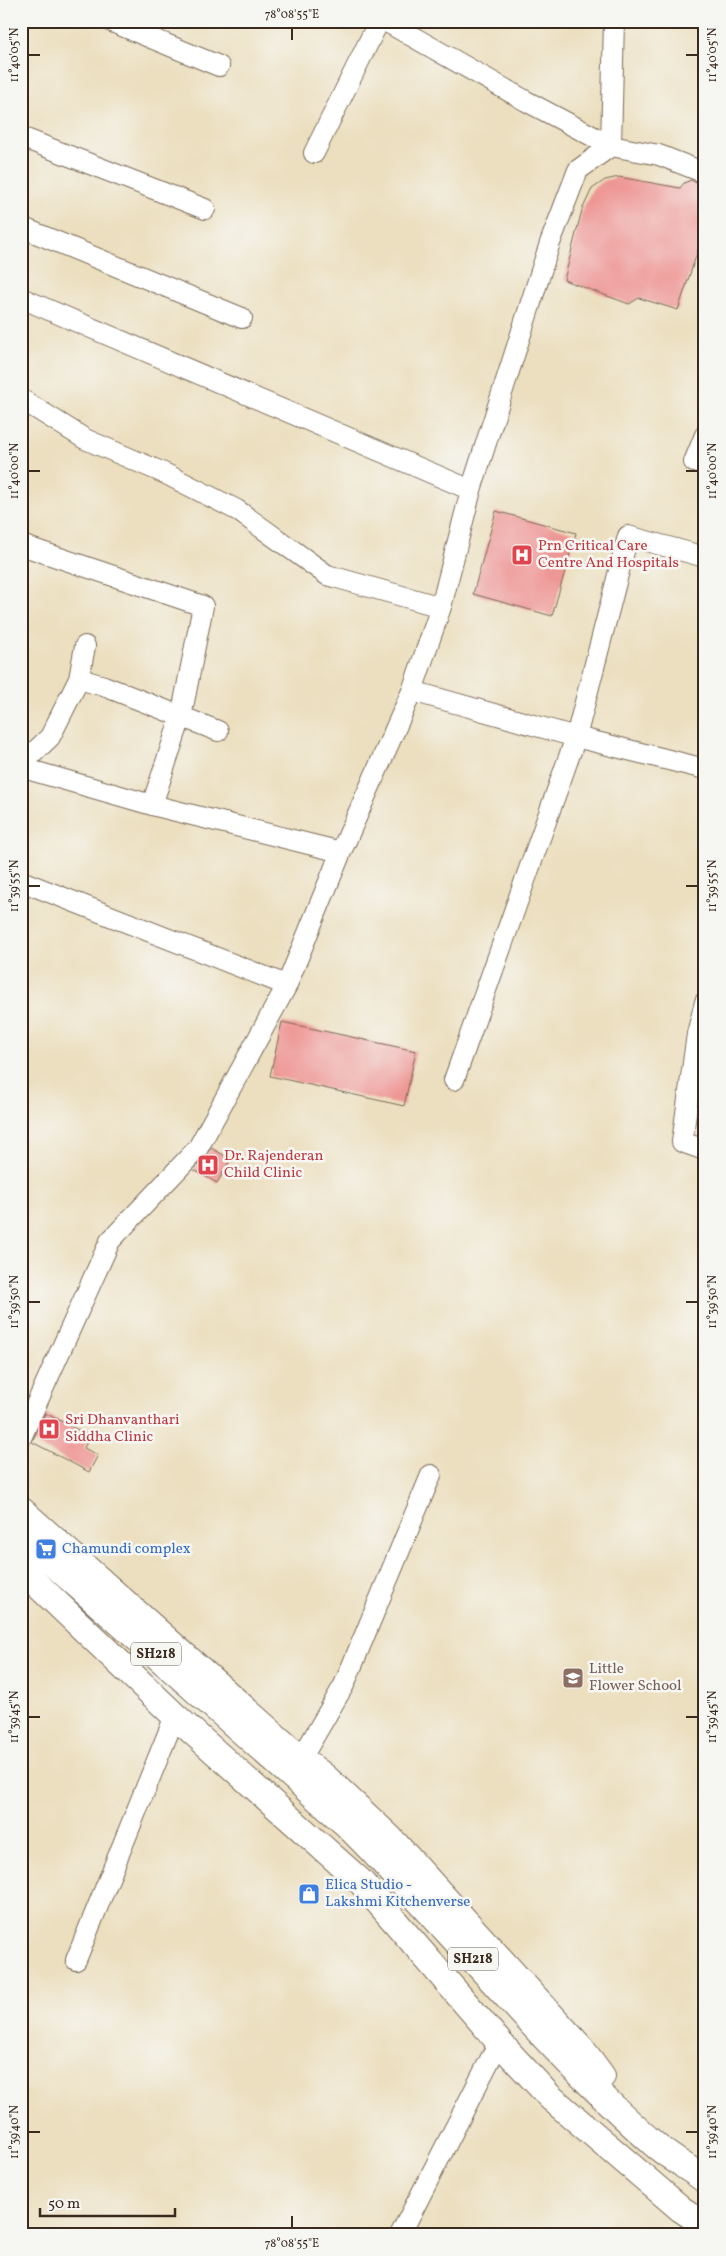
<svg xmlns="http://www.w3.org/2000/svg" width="726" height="2256" viewBox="0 0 726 2256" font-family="Vollkorn,serif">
<rect width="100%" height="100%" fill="#f6f6f2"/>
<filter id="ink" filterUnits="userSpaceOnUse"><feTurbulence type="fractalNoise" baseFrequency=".02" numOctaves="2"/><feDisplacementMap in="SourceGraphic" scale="10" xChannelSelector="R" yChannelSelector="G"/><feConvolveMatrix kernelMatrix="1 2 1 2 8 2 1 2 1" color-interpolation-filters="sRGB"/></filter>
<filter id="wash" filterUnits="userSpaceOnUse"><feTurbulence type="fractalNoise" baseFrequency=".0096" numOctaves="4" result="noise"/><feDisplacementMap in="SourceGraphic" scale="20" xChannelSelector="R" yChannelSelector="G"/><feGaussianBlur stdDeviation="1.12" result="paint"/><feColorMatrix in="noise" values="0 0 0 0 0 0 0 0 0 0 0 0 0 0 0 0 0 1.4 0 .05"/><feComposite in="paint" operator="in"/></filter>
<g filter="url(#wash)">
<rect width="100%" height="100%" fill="#ecdfbf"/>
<g id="blocks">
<!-- building -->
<path fill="#ee9896" d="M619 177 680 188 684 183 691 180 705 188V219L701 241 678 310 639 298 629 304 564 280 582 210 592 189 605 180Z
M496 511 576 533 552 616 473 594Z
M282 1022 416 1051 404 1106 270 1076Z
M211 1148 231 1159 217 1183 194 1170Z
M45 1413 90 1436 84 1448 98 1455 89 1472 32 1442Z"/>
</g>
</g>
<g filter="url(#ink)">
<use href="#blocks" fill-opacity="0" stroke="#796956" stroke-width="1"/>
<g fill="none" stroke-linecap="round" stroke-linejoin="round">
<!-- minor casing -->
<g stroke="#796956" stroke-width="22">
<path id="minor" d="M110 21 219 66
M385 21 526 101 611 146 659 155 705 173
M21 137 205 209
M611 146 614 21
M314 153 379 21
M21 227 242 318
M21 298 471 490
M21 399 85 439 166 474 237 510 327 575 441 607
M694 462 705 435
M21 545 203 606 181 717 152 805
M79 679 104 686 218 731
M412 691 576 737 705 769
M21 761 30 770 152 805 341 852
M24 762 50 737 79 679 85 646
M21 881 276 981 286 987
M705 1002 697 1034 682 1142 705 1150
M454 1080 576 737 628 536 705 557
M21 1438 110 1241 198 1148 286 987 341 852 412 691 441 607 471 490 550 243 578 170 611 146
M301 1759 344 1685 431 1475
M76 1960 175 1716
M400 2235 499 2042"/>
</g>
<!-- major casing -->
<g stroke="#796956" stroke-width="28">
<path id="major" d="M21 1510 301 1759 325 1777 390 1838 582 2049 602 2076
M21 1535 347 1825C452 1930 543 2047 655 2145 670 2158 689 2168 705 2180
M21 1569 175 1716 361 1882 499 2042 550 2097 681 2209 705 2225"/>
</g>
<!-- minor -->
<use href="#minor" stroke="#fff" stroke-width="20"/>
<!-- major -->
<use href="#major" stroke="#fff" stroke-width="26"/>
</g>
</g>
<!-- ticks -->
<path fill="none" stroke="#3b2a1e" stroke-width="2" d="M292 28V40M28 55H40M686 55H698M28 471H40M686 471H698M28 886H40M686 886H698M28 1302H40M686 1302H698M28 1717H40M686 1717H698M28 2132H40M686 2132H698M292 2216V2228"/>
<!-- icons -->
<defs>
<g id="hospital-square" transform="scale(1.125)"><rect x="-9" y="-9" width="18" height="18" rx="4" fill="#e0444e" stroke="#f6f6f2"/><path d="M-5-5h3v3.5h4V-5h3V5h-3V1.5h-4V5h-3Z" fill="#fff"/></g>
<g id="supermarket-square" transform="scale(1.125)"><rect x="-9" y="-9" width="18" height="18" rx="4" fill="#3f7fe0" stroke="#f6f6f2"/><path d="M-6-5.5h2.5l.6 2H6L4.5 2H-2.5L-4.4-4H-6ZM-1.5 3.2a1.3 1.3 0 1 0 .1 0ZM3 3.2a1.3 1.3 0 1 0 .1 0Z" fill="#fff"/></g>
<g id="school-square" transform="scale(1.125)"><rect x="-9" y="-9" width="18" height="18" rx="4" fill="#8d6e63" stroke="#f6f6f2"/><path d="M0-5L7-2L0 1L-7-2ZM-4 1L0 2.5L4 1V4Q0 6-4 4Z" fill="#fff"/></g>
<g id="shop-square" transform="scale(1.125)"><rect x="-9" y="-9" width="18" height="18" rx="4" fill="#3f7fe0" stroke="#f6f6f2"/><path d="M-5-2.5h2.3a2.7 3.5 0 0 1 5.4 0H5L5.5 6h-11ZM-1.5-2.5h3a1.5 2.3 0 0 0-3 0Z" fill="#fff"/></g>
</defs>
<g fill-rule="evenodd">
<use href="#hospital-square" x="522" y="555"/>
<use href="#hospital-square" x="208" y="1165"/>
<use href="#hospital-square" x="49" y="1429"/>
<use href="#supermarket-square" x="46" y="1549"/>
<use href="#school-square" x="573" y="1678"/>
<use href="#shop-square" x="309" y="1894"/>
</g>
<g text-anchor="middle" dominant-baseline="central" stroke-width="5" stroke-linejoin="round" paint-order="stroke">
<!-- shield labels -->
<g fill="#f6f6f2" stroke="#73675e" stroke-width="1">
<rect x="131" y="1642.5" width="50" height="23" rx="4"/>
<rect x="448" y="1947.5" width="50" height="23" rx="4"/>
</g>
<g font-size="14" font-weight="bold" fill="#3b2a1e">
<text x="156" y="1654">SH218</text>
<text x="473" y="1959">SH218</text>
</g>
<!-- health labels -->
<g font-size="15" fill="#be3a42" stroke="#f6f6f2" text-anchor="start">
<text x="538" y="546">Prn Critical Care<tspan x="538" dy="17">Centre And Hospitals</tspan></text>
<text x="224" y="1156">Dr. Rajenderan<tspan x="224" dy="17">Child Clinic</tspan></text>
<text x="65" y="1420">Sri Dhanvanthari<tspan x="65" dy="17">Siddha Clinic</tspan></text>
</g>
<!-- shop labels -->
<g font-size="15" fill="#366cbe" stroke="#f6f6f2" text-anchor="start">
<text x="62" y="1549">Chamundi complex</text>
<text x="325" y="1885">Elica Studio -<tspan x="325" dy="17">Lakshmi Kitchenverse</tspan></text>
</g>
<!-- education labels -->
<g font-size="15" fill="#785e54" stroke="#f6f6f2" text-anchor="start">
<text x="589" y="1669">Little<tspan x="589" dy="17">Flower School</tspan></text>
</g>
</g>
<!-- margin -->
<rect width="726" height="2256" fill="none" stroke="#f6f6f2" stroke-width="55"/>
<!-- scale -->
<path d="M40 2208v8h135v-8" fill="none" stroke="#3b2a1e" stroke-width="2.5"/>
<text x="48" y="2208" font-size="15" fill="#3b2a1e" stroke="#f6f6f2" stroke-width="4" paint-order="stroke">50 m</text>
<rect x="28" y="28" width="670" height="2200" fill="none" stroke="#3b2a1e" stroke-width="2"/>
<g font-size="12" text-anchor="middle" fill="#3b2a1e">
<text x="292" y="18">78°08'55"E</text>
<text transform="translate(14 55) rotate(-90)" y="4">11°40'05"N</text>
<text transform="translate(712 55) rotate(-90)" y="4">11°40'05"N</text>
<text transform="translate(14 471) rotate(-90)" y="4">11°40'00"N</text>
<text transform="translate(712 471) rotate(-90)" y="4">11°40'00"N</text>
<text transform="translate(14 886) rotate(-90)" y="4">11°39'55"N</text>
<text transform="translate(712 886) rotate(-90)" y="4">11°39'55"N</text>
<text transform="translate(14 1302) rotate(-90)" y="4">11°39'50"N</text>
<text transform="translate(712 1302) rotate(-90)" y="4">11°39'50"N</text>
<text transform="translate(14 1717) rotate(-90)" y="4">11°39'45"N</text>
<text transform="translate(712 1717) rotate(-90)" y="4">11°39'45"N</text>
<text transform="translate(14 2132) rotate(-90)" y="4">11°39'40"N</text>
<text transform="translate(712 2132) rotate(-90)" y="4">11°39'40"N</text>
<text x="292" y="2247">78°08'55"E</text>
</g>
</svg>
